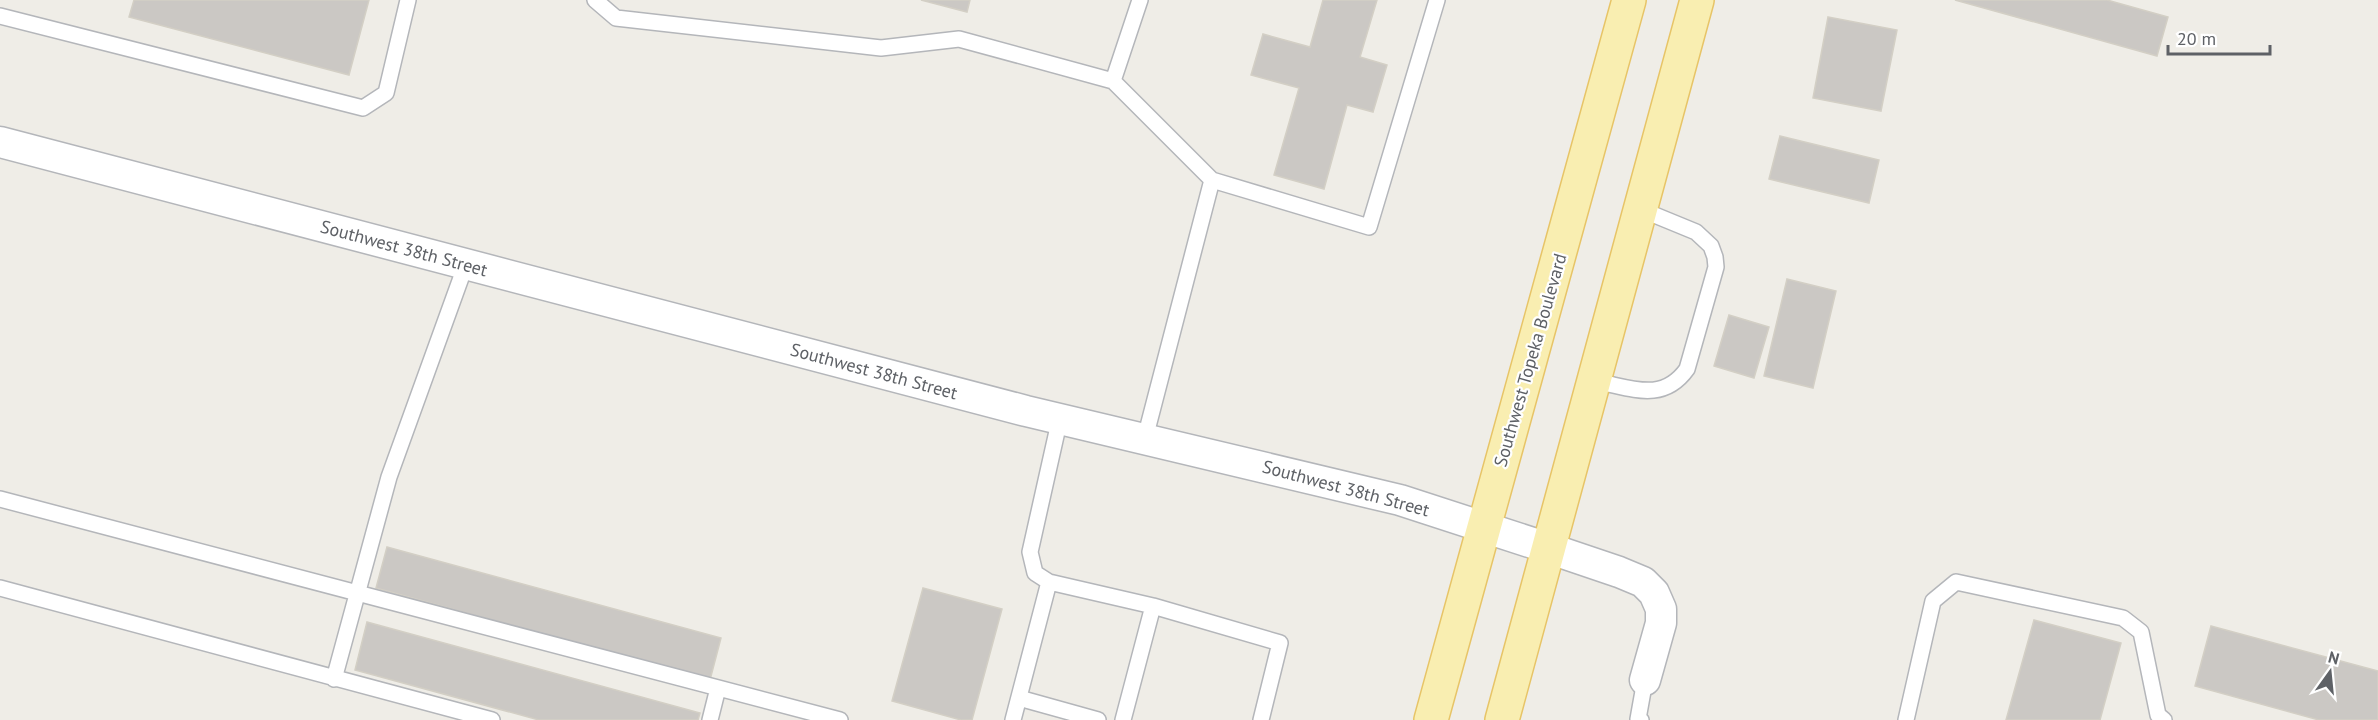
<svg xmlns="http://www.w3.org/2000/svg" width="2378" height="720" viewBox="0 0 2378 720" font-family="'PT Sans',sans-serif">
<rect width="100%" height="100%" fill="#efede7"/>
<!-- building -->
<path fill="#cbc8c4" stroke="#d3cfc5" stroke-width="1.5" d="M134 0H369L349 75 129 17Z
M921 0H970L967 12Z
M1323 0H1377L1360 57 1387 65 1373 112 1347 105 1324 189 1274 175 1299 88 1251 75 1263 34 1310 47Z
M1955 0H2107L2168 17 2157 56Z
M1828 17 1897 30 1881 111 1813 98Z
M1780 136 1879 160 1869 203 1769 179Z
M1787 279 1836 291 1813 388 1764 376Z
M1729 315 1769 327 1754 378 1714 366Z
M387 547 721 638 710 680 376 588Z
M923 588 1002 609 972 720H961L892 701Z
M2034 620 2121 643 2100 720H2006Z
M367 622 700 713 698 720H539L355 670Z
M2211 626 2378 671V720H2319L2195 686Z"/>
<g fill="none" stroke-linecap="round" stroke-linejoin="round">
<!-- service casing -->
<g stroke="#b4b6ba" stroke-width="18">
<path id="service" d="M595 0 616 18 881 48 959 39 1113 81 1140 0
M0 16 363 108 386 93 408 0
M1113 81 1212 180 1145 438
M1212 180 1369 227 1437 0
M1594 381C1630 387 1662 404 1687 369L1716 267 1715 257 1711 246 1696 232 1640 209
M1060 418 1030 552 1035 573 1049 582 1153 606 1123 720
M0 499 840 720
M0 588 492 720
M1153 606 1280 643 1261 720
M334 679 389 477 466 264
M1019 698 1098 720
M710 720 718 688
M1013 720 1049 582
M1641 720 1638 719 1645 680
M1906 720 1933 601 1956 582 2123 618 2141 632 2158 715 2164 720"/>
</g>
<!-- minor casing -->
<g stroke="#b4b6ba" stroke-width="33">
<path id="minor" d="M0 142 1026 411 1400 500 1548 548 1619 572 1643 582 1654 593 1661 609V623L1645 680"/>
</g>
<!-- primary casing -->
<g stroke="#e7c467" stroke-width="36">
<path id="primary" d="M1431 720 1629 0
M1502 720 1697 0"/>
</g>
<!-- service -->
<use href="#service" stroke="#fff" stroke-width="15"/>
<!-- minor -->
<use href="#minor" stroke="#fff" stroke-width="30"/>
<!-- primary -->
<use href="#primary" stroke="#f9eeb1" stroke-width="33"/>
</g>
<g text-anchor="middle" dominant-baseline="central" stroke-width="4.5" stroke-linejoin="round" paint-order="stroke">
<!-- street labels -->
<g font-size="18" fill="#5e6166" stroke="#fff">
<text transform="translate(404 248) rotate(15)">Southwest 38th Street</text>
<text transform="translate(1530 360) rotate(-74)">Southwest Topeka Boulevard</text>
<text transform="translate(874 371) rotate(15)">Southwest 38th Street</text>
<text transform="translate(1346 488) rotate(15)">Southwest 38th Street</text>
</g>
</g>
<!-- north arrow -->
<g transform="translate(2330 672) rotate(15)" stroke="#ffffff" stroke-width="4.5" paint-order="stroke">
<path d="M0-4.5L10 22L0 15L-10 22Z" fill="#5e6166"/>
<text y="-9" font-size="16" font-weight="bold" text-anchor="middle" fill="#5e6166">N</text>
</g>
<!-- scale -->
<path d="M2168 45v9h102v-9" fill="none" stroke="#5e6166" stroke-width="3"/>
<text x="2177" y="45" font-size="18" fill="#5e6166" stroke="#ffffff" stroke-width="4.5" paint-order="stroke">20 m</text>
</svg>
